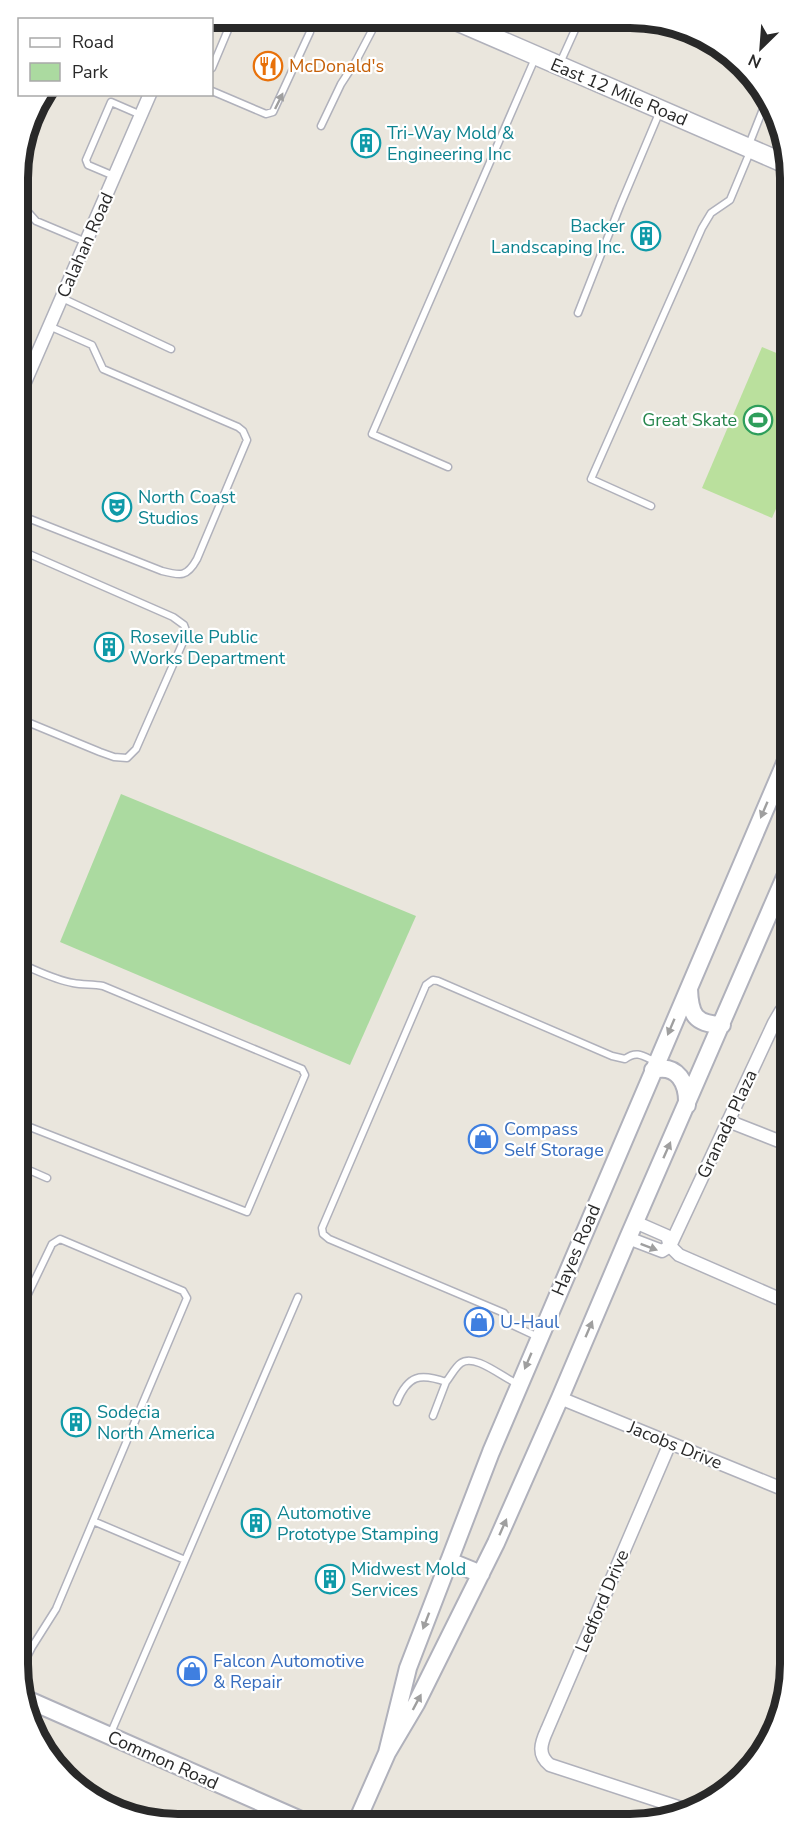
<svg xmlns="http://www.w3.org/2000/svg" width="809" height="1843" viewBox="0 0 809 1843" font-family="'Nunito Sans',sans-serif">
<rect width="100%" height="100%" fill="#eae6dd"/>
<!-- green -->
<path fill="#abdaa0" d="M121 794 416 916 350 1065 60 942Z"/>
<!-- pitch -->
<path fill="#bae09d" d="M762 347 786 357 787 483 772 518 702 488Z"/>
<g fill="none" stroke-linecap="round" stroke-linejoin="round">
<!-- service casing -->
<g stroke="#b0b1bb" stroke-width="9">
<path id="service" d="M495 34 501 20
M560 63 579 21
M212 68 233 18
M212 91 266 114 273 112 310 32 309 19
M321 126 341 84 356 61 378 19
M748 147 765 104
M114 176 88 165 86 160 111 102 141 115
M19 208 28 212 36 221 86 242
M62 298 171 349
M786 304 782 313 786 314
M578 313 620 206 660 111
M19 356 34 362
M448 467 372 434 536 56
M651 506 591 479 702 228 711 213 730 200 750 152
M20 515 162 571C181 576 187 577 197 559L247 440 243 431 238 427 103 369 92 345 49 326
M20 550 173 617 184 625 187 633 136 749 127 758 114 757 100 752 20 719
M21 964C38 971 55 980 73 983 83 985 93 984 103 986L302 1069 305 1075 247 1212 22 1124
M22 1167 47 1178
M22 1299 28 1294 52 1244 60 1239 183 1291 187 1298 56 1609 32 1647 23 1665
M538 1337 508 1323 507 1317 504 1313 329 1239 323 1234 322 1228 426 985 433 980 438 981 612 1056 625 1059C637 1050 643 1056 656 1062
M397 1402C408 1375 420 1373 446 1382 451 1376 455 1367 461 1363 475 1353 503 1378 518 1384
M433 1416 446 1382
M93 1521 185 1560
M110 1735 298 1297"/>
</g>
<!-- minor casing -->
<g stroke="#b0b1bb" stroke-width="15">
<path id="minor" d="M183 20 184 18
M19 396 150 94
M728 1121 789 1145
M635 1222 667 1236 670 1246 679 1255 789 1303
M628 1238 662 1251 670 1246
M670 1246 774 1023 781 1011 788 1004
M560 1398 790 1492
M670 1443 547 1730C541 1743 537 1755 550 1765L690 1811"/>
</g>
<!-- tertiary casing -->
<g stroke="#b0b1bb" stroke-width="20">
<path id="tertiary" d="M689 989C690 1015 695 1024 722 1025
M653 1070C678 1063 688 1084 687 1105
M449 1561 481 1574
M24 1698 303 1821
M387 1753 408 1668 491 1452 788 756
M357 1821 387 1753 416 1704 496 1543 560 1398 628 1238 788 870"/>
</g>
<!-- secondary casing -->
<g stroke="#b0b1bb" stroke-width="21">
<path id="secondary" d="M454 20 786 164"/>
</g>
<!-- service -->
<use href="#service" stroke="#fff" stroke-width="6"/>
<!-- minor -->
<use href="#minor" stroke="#fff" stroke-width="12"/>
<!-- tertiary -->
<use href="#tertiary" stroke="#fff" stroke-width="16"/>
<!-- secondary -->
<use href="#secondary" stroke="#fff" stroke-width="18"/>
</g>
<!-- one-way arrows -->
<defs><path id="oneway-solid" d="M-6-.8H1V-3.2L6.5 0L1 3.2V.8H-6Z" transform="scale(1.5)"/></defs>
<g fill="#9f9f9f">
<use href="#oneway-solid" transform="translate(279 101) rotate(-64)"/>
<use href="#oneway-solid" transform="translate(764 810) rotate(113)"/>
<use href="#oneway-solid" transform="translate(671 1027) rotate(113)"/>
<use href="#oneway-solid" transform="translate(667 1150) rotate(-66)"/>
<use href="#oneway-solid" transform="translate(649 1247) rotate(21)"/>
<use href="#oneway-solid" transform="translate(589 1329) rotate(-67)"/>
<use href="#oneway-solid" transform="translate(528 1361) rotate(113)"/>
<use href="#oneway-solid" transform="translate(503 1527) rotate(-66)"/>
<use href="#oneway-solid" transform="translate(426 1621) rotate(111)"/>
<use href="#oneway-solid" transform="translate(417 1702) rotate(-62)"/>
</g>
<!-- icons -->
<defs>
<g id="restaurant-ring" transform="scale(1.5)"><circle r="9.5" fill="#fff" stroke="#e8710a" stroke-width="1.5"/><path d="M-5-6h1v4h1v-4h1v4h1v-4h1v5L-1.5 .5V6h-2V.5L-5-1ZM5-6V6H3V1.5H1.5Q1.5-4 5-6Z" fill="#e8710a"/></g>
<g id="building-ring" transform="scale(1.5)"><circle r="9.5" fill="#fff" stroke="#0f9aa8" stroke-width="1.5"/><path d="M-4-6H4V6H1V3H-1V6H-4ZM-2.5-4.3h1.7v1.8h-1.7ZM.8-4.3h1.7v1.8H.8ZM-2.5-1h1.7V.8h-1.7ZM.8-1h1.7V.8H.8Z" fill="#0f9aa8"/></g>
<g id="stadium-ring" transform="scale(1.5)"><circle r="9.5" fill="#fff" stroke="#2e9e5b" stroke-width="1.5"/><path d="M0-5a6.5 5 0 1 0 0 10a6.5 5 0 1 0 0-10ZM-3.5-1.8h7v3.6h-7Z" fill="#2e9e5b"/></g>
<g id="theatre-ring" transform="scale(1.5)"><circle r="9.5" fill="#fff" stroke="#0f9aa8" stroke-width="1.5"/><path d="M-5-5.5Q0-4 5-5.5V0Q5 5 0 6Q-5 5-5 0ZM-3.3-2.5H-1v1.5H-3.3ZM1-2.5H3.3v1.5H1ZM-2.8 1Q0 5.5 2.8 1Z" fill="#0f9aa8"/></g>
<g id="shop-ring" transform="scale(1.5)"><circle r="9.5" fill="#fff" stroke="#3f7fe0" stroke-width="1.5"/><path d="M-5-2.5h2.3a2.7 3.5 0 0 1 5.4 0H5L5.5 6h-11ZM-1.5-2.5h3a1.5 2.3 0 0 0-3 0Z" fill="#3f7fe0"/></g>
</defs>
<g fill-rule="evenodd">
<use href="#restaurant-ring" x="268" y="66"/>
<use href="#building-ring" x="366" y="143"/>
<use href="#building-ring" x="646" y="236"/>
<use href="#stadium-ring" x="758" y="420"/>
<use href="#theatre-ring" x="117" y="507"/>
<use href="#building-ring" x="109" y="647"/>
<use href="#shop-ring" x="483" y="1139"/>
<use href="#shop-ring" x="479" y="1322"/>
<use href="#building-ring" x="76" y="1422"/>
<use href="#building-ring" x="256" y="1523"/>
<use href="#building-ring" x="330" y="1579"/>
<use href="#shop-ring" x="192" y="1671"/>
</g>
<g text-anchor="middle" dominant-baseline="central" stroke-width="4.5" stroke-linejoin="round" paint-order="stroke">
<!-- food labels -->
<g font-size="18" fill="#c56008" stroke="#fff" text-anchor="start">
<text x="289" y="66">McDonald's</text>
</g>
<!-- street labels -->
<g font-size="18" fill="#292929" stroke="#fff">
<text transform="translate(619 92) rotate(23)">East 12 Mile Road</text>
<text transform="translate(85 245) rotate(-66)">Calahan Road</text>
<text transform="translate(727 1124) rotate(-65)">Granada Plaza</text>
<text transform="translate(576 1250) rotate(-67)">Hayes Road</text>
<text transform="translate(675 1445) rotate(22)">Jacobs Drive</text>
<text transform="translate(602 1601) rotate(-67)">Ledford Drive</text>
<text transform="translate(163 1760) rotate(24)">Common Road</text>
</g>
<!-- culture labels -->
<g font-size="18" fill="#0d838f" stroke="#fff" text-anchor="start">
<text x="387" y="133">Tri-Way Mold &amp;<tspan x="387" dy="21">Engineering Inc</tspan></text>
<text x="625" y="226" text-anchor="end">Backer<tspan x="625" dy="21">Landscaping Inc.</tspan></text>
<text x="138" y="497">North Coast<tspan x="138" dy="21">Studios</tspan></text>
<text x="130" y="637">Roseville Public<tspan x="130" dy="21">Works Department</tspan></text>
<text x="97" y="1412">Sodecia<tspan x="97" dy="21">North America</tspan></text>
<text x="277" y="1513">Automotive<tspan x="277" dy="21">Prototype Stamping</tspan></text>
<text x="351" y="1569">Midwest Mold<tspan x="351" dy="21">Services</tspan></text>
</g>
<!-- leisure labels -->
<g font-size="18" fill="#27864d" stroke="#fff" text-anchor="end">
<text x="737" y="420">Great Skate</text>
</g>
<!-- shop labels -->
<g font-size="18" fill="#366cbe" stroke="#fff" text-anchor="start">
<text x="504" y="1129">Compass<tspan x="504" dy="21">Self Storage</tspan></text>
<text x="500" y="1322">U-Haul</text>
<text x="213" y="1661">Falcon Automotive<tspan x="213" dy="21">&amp; Repair</tspan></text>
</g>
</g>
<!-- crop -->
<path d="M0 0H809V1843H0ZM178 28H630A150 150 0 0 1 780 178V1664A150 150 0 0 1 630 1814H178A150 150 0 0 1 28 1664V178A150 150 0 0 1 178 28Z" fill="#fff" fill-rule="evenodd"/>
<path fill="none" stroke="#292929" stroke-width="8" d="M178 28H630A150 150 0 0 1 780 178V1664A150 150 0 0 1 630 1814H178A150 150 0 0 1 28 1664V178A150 150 0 0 1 178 28Z"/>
<!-- legend -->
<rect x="18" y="18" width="195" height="78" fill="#ffffff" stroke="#a9a9a9" stroke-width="1.5"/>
<rect x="30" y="38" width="30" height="9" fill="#ffffff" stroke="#a9a9a9" stroke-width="1.5"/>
<text x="72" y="48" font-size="18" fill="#292929">Road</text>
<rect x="30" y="63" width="30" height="18" fill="#abdaa0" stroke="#a9a9a9" stroke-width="1.5"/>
<text x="72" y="78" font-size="18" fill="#292929">Park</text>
<!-- north arrow -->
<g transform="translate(761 48) rotate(205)" stroke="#ffffff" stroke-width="4.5" paint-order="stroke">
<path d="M0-4.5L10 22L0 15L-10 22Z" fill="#292929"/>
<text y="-9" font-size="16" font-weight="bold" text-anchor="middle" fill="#292929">N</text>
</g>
</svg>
